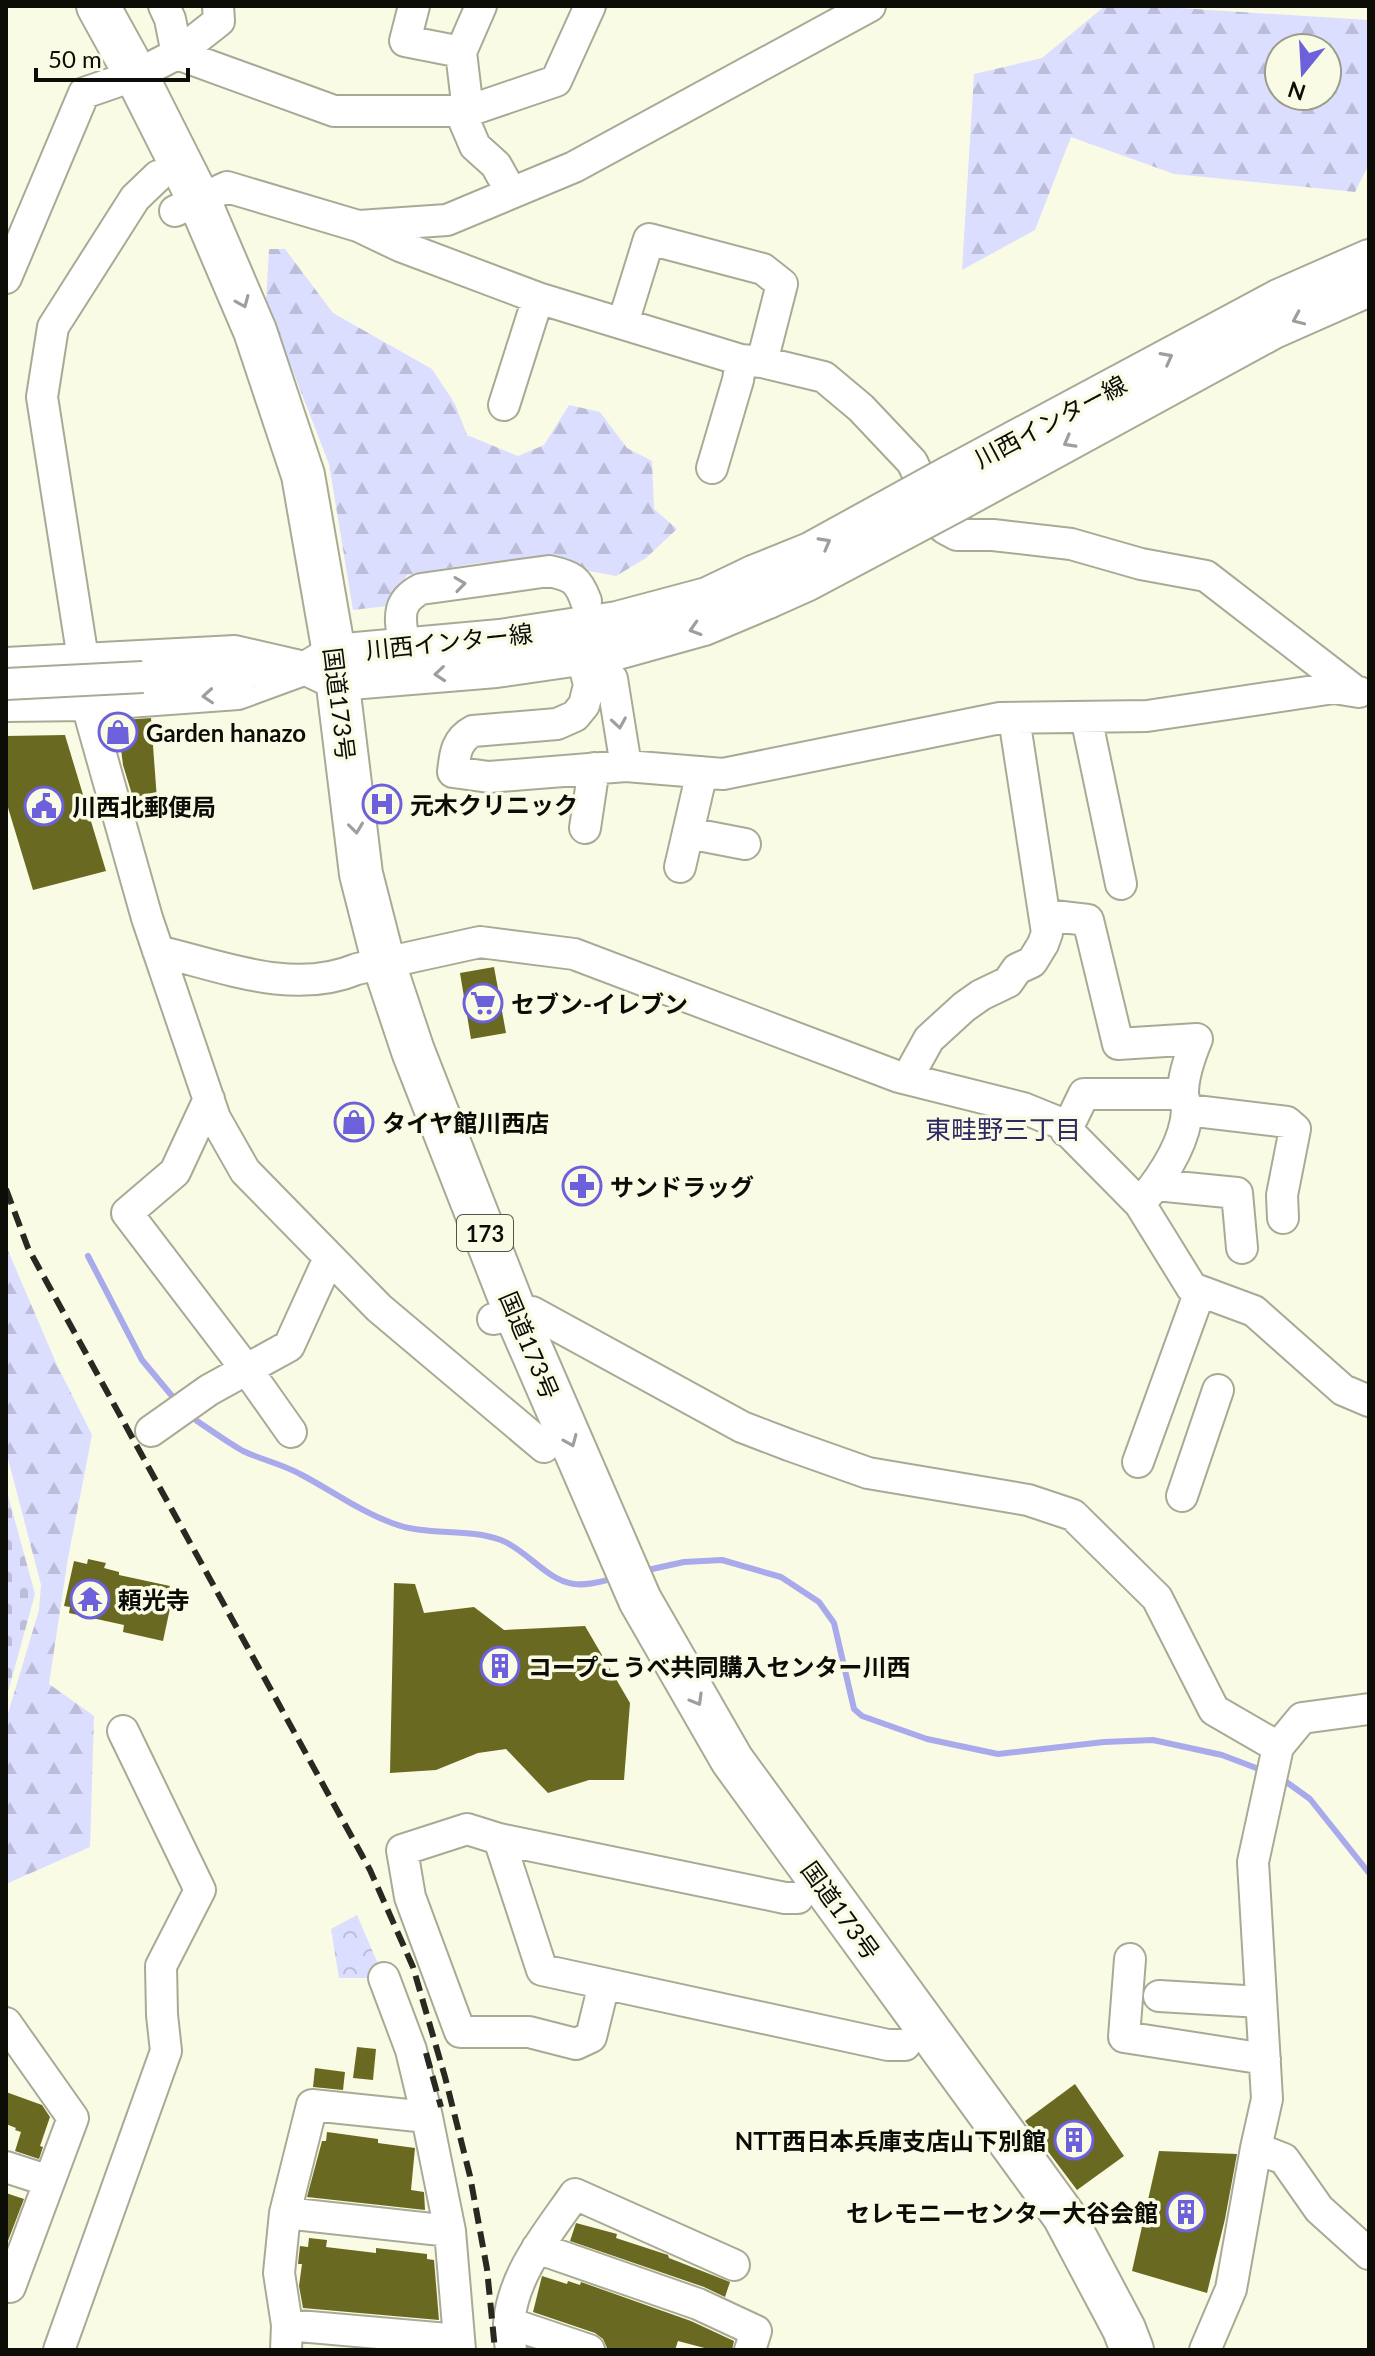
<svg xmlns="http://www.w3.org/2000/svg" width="1375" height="2356" viewBox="0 0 1375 2356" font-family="Lato,'Noto Sans JP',sans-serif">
<defs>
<pattern id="forest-firs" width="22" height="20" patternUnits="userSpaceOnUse" patternTransform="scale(2)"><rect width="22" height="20" fill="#dcdeff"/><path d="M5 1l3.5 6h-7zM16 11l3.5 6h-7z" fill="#bcbdd9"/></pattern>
<pattern id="cemetery-stones" width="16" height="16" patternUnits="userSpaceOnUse" patternTransform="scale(2)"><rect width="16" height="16" fill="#dcdeff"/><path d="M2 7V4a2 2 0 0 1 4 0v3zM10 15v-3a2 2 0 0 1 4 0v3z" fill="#bcbdd9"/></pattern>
<pattern id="park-crowns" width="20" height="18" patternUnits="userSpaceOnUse" patternTransform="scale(2)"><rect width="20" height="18" fill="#dcdeff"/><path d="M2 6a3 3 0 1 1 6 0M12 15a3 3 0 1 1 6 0" fill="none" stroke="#bcbdd9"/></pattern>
</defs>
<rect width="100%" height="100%" fill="#fafbe5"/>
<!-- forest -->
<path fill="url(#forest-firs)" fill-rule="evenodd" d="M1105 6H1147L1369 20V164L1355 192 1174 174 1071 137 1035 230 962 270 974 74 1042 58ZM1279 48H1327V96H1279Z
M269 249H285L333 313 432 369 455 404 467 435 518 456 544 445 569 405 600 412 627 448 652 461 654 509 677 529 646 558 616 576 529 560 478 563 407 575 387 606 353 610 329 464 266 302Z
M6 1246 57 1365 92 1435 68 1558 49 1684 94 1716 90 1847 6 1884V1720L39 1610 41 1585 6 1451Z"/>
<!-- cemetery -->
<path fill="url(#cemetery-stones)" d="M6 1488 35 1594 6 1699Z"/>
<!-- park -->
<path fill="url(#park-crowns)" d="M357 1915 384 1978H339L331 1929Z"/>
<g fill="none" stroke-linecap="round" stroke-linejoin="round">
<!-- stream -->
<path stroke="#a9aaeb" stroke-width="6" d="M88 1256 142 1360 177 1402
M191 1415 197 1421C212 1431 227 1442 243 1451 262 1460 282 1464 300 1474 331 1490 359 1511 392 1523 427 1537 466 1527 501 1540 527 1550 546 1580 574 1584 587 1586 603 1581 616 1578
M643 1571 684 1562 722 1560 781 1577 819 1602 834 1623 854 1709 862 1716 927 1739 998 1754 1104 1742 1153 1740 1222 1755 1264 1771
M1281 1778 1310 1799 1369 1873"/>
</g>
<!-- building -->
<path fill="#696921" d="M151 718 157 800 134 801 123 765 121 749H118L110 721Z
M65 735 106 871 33 890 6 801V736Z
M494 967 506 1033 471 1039 460 973Z
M88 1559 106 1563 104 1568 119 1572V1575L170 1586 168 1592 173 1593 172 1599 163 1641 123 1632 124 1625 69 1613 70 1607 64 1606 74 1561 87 1564Z
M394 1583 415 1584 424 1613 474 1607 504 1630 585 1626 630 1703 624 1780H589L548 1793 506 1749 478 1753 436 1770 390 1773Z
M357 2047 376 2049 373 2080 353 2078Z
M315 2068 345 2072 343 2090 313 2087Z
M1075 2084 1124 2156 1077 2190 1025 2121Z
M6 2092 42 2105 50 2117 40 2146 43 2147 39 2159 15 2151 21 2132 15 2130 16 2128 6 2124Z
M327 2132 378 2139V2143L415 2148 411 2190 424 2192 425 2210 307 2197 322 2141H326Z
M1159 2151 1237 2154 1225 2219 1207 2293 1132 2271Z
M6 2193 24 2199 6 2246Z
M576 2223 617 2234 616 2238 668 2255 669 2258 730 2282 725 2297 704 2287 570 2241Z
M309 2238 327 2240 326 2247 376 2253V2248L427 2254V2259L434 2260 439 2320 303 2308 299 2286 302 2264H298L300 2246 308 2247Z
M542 2276 567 2284 568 2281 580 2285 581 2282 691 2321 734 2341 732 2350H712L678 2341 675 2350H614L607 2348 603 2339 595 2333 533 2312Z"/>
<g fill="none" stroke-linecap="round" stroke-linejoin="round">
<!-- minor casing -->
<g stroke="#a9aa95" stroke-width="34">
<path id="minor" d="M164 6 170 19 177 54 334 111H468L461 52 405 41 414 6
M461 52 481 6
M460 111 475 146 496 165 511 192
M468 111 556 81 590 6
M158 176 135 198 53 327 42 397 83 659 87 705 147 918 215 1118 245 1171 379 1308 544 1447
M175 211 227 187 358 226 400 246 538 298 741 360 762 362 824 377 861 408 912 462 944 528 957 535H993L1071 544 1141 564 1206 576 1355 691
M359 226 447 220 574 167 870 6
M6 278 84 93 136 75 177 54 219 21 218 6
M623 323 649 239 763 269 782 284 762 362
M504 405 538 298
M712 468 738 380 741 360
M404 646C401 620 394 603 421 589L549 571C572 576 578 579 586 601
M582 657 589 685 584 705 575 716 557 724 473 731C456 740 455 754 453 772L489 777 626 766 723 774 1000 718 1147 716 1334 688 1359 692
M6 663 235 651 309 668
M143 677 275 670
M612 679 626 766
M6 706 87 705 238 694 309 668
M1086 717 1121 884
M585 828 594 768
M688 833 745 844
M680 867 702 772
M1045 915 1088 920 1118 1044 1197 1039C1190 1056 1183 1075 1183 1093 1183 1099 1187 1105 1187 1111 1185 1145 1160 1180 1140 1204
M158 951C221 966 293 996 357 969L480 942 574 954 899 1077 1023 1108 1060 1123 1140 1204 1192 1288 1254 1311 1343 1390 1369 1401
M913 1080 914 1066 929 1039 964 1007 981 995 1008 982 1017 969 1032 962 1043 944 1047 933 1014 718
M209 1099 175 1172 127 1213 255 1381 291 1432
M1187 1110 1287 1122 1295 1129 1282 1195 1283 1218
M1066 1131 1084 1094H1183
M1156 1185 1237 1193 1242 1248
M493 1319 532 1312 742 1427 789 1445 868 1473 1028 1500 1073 1515 1157 1598 1214 1710 1278 1747 1302 1718 1369 1709
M151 1431 209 1390 289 1346 329 1258
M1138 1462 1200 1291
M1182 1496 1218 1390
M499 1839 467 1829 402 1850 410 1897 460 2032H529L576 2044 591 2037 604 1984
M798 1898H785L499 1839 542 1970 888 2045H905
M1130 1959 1124 2037 1265 2059
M384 1978 411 2050 427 2117 450 2231 460 2350
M1159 1996 1261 2002
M6 2023 73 2118 10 2287 6 2286
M1256 2148 1284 2159 1319 2209 1369 2254
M6 2167 49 2181
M285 2213 450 2231
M537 2248 698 2304 756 2331 750 2350
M509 2323 589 2350
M287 2325 459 2340
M59 2350 166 2051 162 2015 161 1966 200 1890 123 1731
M286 2350 287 2325 279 2273 285 2213 312 2105 427 2117
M511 2350C510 2342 509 2333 509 2324 512 2275 548 2233 575 2194L734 2265
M1205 2350 1231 2289 1256 2148 1267 2099 1253 1862 1278 1747"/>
</g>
<!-- major casing -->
<g stroke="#a9aa95" stroke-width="40">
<path id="major" d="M950 474 1278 298 1369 258
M964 499 1274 330 1369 288
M311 667 334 653 500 638 617 620 707 596 753 574
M309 668 338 682 496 669 614 652 704 627 768 600"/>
</g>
<!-- highway casing -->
<g stroke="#a9aa95" stroke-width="46">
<path id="highway" d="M98 6 136 75 199 200 255 331 303 475 334 653 361 874 384 964 413 1051 516 1314 640 1600 732 1760 1064 2216 1124 2329 1132 2350"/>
</g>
<!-- minor -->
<use href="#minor" stroke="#fff" stroke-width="30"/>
<!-- major -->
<use href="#major" stroke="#fff" stroke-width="36"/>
<!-- highway -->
<use href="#highway" stroke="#fff" stroke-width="42"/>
<!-- rail -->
<path stroke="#292921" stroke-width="6" stroke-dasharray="16 8" stroke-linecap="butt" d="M6 1189 28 1248 370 1870 413 1967 445 2077 470 2176 487 2269 495 2350
M426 2053 441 2107"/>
<!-- minor-bridge casing -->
<g stroke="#a9aa95" stroke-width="34" stroke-linecap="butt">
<path id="minor-bridge" d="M6 684 143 677"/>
</g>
<!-- major-bridge casing -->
<g stroke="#a9aa95" stroke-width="40" stroke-linecap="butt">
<path id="major-bridge" d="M753 574 810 551 950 474
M768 600 806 583 964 499"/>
</g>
<!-- minor-bridge -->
<use href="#minor-bridge" stroke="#fff" stroke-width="30"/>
<!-- major-bridge -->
<use href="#major-bridge" stroke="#fff" stroke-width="36"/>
</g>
<!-- one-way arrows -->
<defs><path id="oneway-chevron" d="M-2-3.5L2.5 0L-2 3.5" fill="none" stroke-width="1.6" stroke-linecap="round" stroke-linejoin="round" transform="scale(2)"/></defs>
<g stroke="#9e9e9c">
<use href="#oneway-chevron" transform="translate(243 302) rotate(67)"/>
<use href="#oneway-chevron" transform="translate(1298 319) rotate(156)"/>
<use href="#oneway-chevron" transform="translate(1167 358) rotate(-28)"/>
<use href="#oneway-chevron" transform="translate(1069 442) rotate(151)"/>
<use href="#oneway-chevron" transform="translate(825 543) rotate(-29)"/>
<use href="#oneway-chevron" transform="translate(460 584) rotate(-8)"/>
<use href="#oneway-chevron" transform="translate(695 629) rotate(163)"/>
<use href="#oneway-chevron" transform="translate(440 674) rotate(175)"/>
<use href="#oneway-chevron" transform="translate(208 696) rotate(176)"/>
<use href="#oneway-chevron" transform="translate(619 723) rotate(81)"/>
<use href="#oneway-chevron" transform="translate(356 828) rotate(83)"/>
<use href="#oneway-chevron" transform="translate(571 1441) rotate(67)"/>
<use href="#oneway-chevron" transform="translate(697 1700) rotate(60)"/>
</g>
<!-- icons -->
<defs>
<g id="shop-ring" transform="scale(2)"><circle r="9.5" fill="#fafbe5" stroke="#6c61db" stroke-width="1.5"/><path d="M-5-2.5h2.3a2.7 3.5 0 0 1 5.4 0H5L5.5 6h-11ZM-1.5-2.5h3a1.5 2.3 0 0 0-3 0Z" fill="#6c61db"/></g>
<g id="hospital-ring" transform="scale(2)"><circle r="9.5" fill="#fafbe5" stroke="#6c61db" stroke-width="1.5"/><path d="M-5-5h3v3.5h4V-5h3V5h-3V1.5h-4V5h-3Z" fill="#6c61db"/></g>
<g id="civic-ring" transform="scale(2)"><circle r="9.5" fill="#fafbe5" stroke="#6c61db" stroke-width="1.5"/><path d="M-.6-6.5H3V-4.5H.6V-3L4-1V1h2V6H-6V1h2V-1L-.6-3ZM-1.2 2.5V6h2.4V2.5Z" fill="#6c61db"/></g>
<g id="supermarket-ring" transform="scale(2)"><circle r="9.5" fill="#fafbe5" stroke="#6c61db" stroke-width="1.5"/><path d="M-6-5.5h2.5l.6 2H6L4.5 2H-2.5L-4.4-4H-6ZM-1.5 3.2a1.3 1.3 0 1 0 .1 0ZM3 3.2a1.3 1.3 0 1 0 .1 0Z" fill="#6c61db"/></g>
<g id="pharmacy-ring" transform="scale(2)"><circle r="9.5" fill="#fafbe5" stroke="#6c61db" stroke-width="1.5"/><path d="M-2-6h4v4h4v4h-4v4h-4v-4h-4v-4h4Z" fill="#6c61db"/></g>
<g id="temple-ring" transform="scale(2)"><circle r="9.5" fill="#fafbe5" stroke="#6c61db" stroke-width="1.5"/><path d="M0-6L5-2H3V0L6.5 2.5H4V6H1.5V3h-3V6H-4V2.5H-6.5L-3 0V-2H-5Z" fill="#6c61db"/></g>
<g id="building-ring" transform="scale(2)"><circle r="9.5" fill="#fafbe5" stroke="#6c61db" stroke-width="1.5"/><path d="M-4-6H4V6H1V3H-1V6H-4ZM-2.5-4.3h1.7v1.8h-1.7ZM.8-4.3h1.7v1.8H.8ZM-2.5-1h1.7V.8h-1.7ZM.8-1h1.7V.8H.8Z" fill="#6c61db"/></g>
</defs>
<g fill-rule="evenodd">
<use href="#shop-ring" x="118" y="732"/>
<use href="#hospital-ring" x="382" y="804"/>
<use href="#civic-ring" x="44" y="806"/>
<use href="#supermarket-ring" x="483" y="1003"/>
<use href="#shop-ring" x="354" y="1122"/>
<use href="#pharmacy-ring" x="582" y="1186"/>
<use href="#temple-ring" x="90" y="1599"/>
<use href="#building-ring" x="500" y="1666"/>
<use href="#building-ring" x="1074" y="2140"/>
<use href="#building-ring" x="1186" y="2212"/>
</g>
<g text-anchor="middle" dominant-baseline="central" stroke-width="7" stroke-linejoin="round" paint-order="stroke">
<!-- shield labels -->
<rect fill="#fafbe5" stroke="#54544a" stroke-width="2" x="457" y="1215" width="56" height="36" rx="6"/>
<g font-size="22" font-weight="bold" fill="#0d0d07">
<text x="485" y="1233">173</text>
</g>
<!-- street labels -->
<g font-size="24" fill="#0d0d07" stroke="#fafbe5">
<text transform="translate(1050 421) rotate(-28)">川西インター線</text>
<text transform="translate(449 641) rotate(-6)">川西インター線</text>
<text transform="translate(340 704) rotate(83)">国道173号</text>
<text transform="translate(530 1345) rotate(67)">国道173号</text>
<text transform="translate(841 1910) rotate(54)">国道173号</text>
</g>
<!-- poi labels -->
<g font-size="24" font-weight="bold" fill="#0d0d07" stroke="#fafbe5" text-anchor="start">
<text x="146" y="732">Garden hanazo</text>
<text x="410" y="804">元木クリニック</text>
<text x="72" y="806">川西北郵便局</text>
<text x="511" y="1003">セブン-イレブン</text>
<text x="382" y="1122">タイヤ館川西店</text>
<text x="610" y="1186">サンドラッグ</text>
<text x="118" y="1599">頼光寺</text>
<text x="528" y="1666">コープこうべ共同購入センター川西</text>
<text x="1046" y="2140" text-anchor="end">NTT西日本兵庫支店山下別館</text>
<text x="1158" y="2212" text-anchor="end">セレモニーセンター大谷会館</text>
</g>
<!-- neighbourhood labels -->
<g font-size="26" fill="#2e2964" stroke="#fafbe5">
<text x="1003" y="1129">東畦野三丁目</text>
</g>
</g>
<!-- border -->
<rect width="1375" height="2356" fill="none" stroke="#0d0d07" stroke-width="16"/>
<!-- north arrow -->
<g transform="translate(1303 72) rotate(198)"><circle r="38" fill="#fafbe5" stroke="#9b9c8c" stroke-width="2"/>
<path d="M0-6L14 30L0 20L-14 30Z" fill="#6c61db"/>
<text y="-12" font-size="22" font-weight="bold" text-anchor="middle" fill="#0d0d07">N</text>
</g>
<!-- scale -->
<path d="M36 68v12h152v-12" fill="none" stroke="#0d0d07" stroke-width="4"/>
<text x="48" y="68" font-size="24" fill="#0d0d07" stroke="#fafbe5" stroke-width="6" paint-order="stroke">50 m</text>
</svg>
